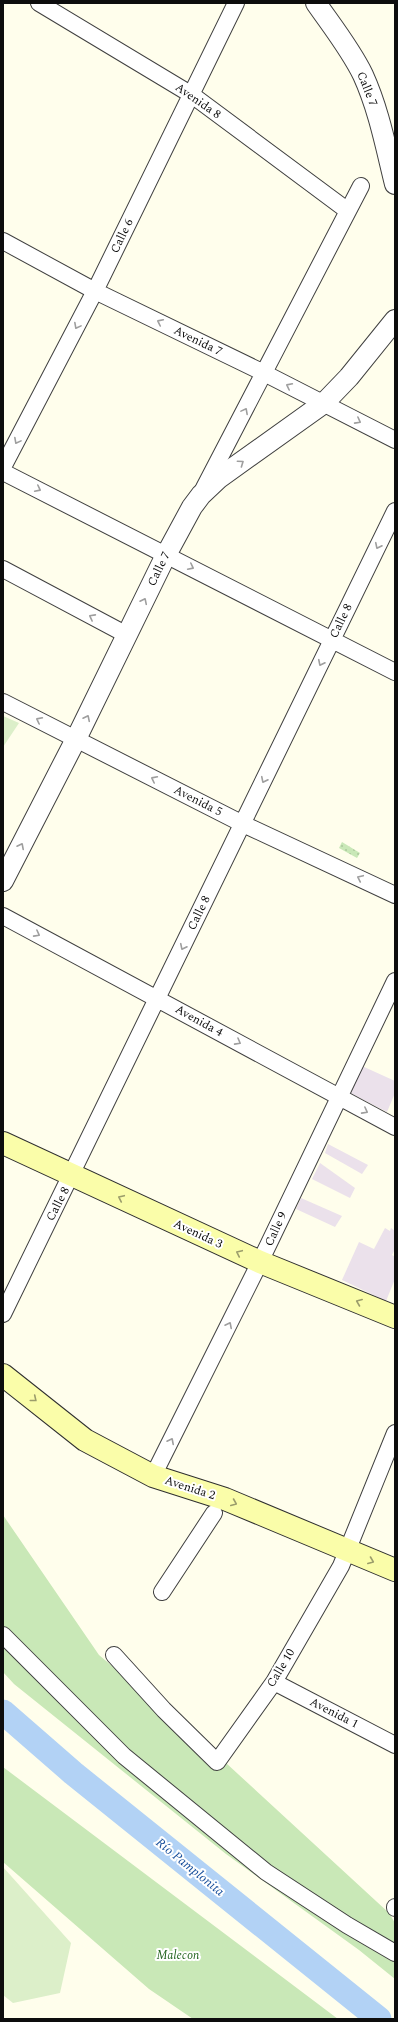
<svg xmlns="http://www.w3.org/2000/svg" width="398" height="2022" viewBox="0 0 398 2022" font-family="Spectral,serif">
<defs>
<pattern id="garden-dots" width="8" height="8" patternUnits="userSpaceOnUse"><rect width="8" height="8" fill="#c9e8b7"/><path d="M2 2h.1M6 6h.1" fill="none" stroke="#abc69c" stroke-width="1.8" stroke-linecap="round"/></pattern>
</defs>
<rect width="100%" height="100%" fill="#fffeec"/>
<!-- industrial -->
<path fill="#ebe1eb" d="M362 1066 395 1081V1093L387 1112 350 1093Z
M328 1144 368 1165 362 1174 325 1153Z
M320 1163 355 1188 350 1198 312 1179Z
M301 1198 342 1216 335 1227 296 1209Z
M385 1228 390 1231 391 1228 395 1231V1249L392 1255 395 1257V1279L386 1301 342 1280 359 1242 374 1249Z"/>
<!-- grass -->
<path fill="#c9e8b7" d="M3 1515 99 1655 213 1751 389 1913 395 1923V1979L359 1950 226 1854 14 1684 3 1672Z
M3 1767 338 2019H193L149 1989 3 1862Z"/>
<!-- garden -->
<path fill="url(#garden-dots)" d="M342 842 360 853 357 858 339 848Z"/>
<!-- pitch -->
<path fill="#dcefc9" d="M3 716 19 723 3 747Z
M3 1867 71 1943 60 1993 13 2003 3 1995Z"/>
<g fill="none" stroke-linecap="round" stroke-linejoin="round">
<!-- river -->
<path stroke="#b2d2f5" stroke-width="25" d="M3 1712 73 1773 379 2019"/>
<!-- minor casing -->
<g stroke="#404040" stroke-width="18">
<path id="minor" d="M39 3 192 95 348 211
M3 241 95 291 264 373 395 440
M3 467 95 291 236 3
M3 472 395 672
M204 488 361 186
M3 569 127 635
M3 702 243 824 395 895
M3 916 395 1127
M3 1314 395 511
M153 1476 260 1262 395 981
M162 1592 214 1513
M3 1635 124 1756 266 1872 347 1925 395 1953
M114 1655 164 1710 217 1762 274 1682 341 1566 395 1433
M274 1682 395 1745
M395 1908V1907"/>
</g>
<!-- tertiary casing -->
<g stroke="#404040" stroke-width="22">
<path id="tertiary" d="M316 3C332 26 351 50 363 75 379 110 386 148 395 184
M3 881 76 739 166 555 192 507 201 495 219 478 324 403 349 377 395 320"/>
</g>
<!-- secondary casing -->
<g stroke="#2f2f2f" stroke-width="24">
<path id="secondary" d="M3 1143 260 1262 395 1317
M3 1375 85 1440 153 1476 225 1499 395 1570"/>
</g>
<!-- minor -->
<use href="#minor" stroke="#fff" stroke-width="16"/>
<!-- tertiary -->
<use href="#tertiary" stroke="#fff" stroke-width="20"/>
<!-- secondary -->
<use href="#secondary" stroke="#fafda9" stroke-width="22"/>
</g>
<!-- one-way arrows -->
<defs><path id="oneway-chevron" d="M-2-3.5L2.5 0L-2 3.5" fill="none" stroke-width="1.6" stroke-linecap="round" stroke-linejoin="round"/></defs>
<g stroke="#9e9e9e">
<use href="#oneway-chevron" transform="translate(160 322) rotate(-154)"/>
<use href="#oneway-chevron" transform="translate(77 326) rotate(118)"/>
<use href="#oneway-chevron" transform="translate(289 386) rotate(-153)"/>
<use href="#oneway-chevron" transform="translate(245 411) rotate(-62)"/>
<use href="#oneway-chevron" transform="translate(358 421) rotate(28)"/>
<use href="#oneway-chevron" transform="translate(17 441) rotate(118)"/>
<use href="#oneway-chevron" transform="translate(241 463) rotate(-35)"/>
<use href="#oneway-chevron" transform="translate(38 489) rotate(27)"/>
<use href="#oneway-chevron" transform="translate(378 546) rotate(116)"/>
<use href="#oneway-chevron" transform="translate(191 567) rotate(27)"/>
<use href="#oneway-chevron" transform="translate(144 601) rotate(-64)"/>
<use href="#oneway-chevron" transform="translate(92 617) rotate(-152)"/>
<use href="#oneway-chevron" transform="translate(321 663) rotate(116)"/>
<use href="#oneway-chevron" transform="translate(87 718) rotate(-64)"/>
<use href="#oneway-chevron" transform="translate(39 720) rotate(-153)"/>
<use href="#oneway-chevron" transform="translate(154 779) rotate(-153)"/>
<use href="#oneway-chevron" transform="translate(264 780) rotate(116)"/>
<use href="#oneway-chevron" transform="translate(21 846) rotate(-63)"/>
<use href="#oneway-chevron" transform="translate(360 878) rotate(-155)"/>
<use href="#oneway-chevron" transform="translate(37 934) rotate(28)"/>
<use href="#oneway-chevron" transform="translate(183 947) rotate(116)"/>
<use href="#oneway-chevron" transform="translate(238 1042) rotate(29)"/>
<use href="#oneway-chevron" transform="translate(365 1111) rotate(28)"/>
<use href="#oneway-chevron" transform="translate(229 1325) rotate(-63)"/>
<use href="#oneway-chevron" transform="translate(171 1441) rotate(-63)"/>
</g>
<g stroke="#9b9d6b">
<use href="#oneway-chevron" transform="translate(121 1198) rotate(-155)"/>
<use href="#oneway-chevron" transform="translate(239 1253) rotate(-155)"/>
<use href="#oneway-chevron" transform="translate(359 1302) rotate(-158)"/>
<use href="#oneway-chevron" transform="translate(34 1399) rotate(39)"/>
<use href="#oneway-chevron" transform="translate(234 1503) rotate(23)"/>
<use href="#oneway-chevron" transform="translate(371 1561) rotate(22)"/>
</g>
<g text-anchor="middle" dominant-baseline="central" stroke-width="4" stroke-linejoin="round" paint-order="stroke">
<!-- street labels -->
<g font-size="12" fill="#0d0d0d" stroke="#fff">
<text transform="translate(367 89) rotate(68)">Calle 7</text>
<text transform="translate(198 101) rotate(35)">Avenida 8</text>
<text transform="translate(122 236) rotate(-64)">Calle 6</text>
<text transform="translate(198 341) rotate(26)">Avenida 7</text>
<text transform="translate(159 569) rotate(-64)">Calle 7</text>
<text transform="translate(341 621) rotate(-64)">Calle 8</text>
<text transform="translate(198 801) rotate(27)">Avenida 5</text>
<text transform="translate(199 913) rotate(-64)">Calle 8</text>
<text transform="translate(199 1021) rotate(29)">Avenida 4</text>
<text transform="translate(58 1204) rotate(-63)">Calle 8</text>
<text transform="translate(276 1229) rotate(-65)">Calle 9</text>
<text transform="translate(198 1234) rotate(25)">Avenida 3</text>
<text transform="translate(190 1488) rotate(18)">Avenida 2</text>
<text transform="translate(281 1668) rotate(-59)">Calle 10</text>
<text transform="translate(334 1713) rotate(27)">Avenida 1</text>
</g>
<!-- park labels -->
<g font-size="12" font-style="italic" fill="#22631e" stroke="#fff">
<text x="178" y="1955">Malecon</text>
</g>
<!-- water labels -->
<g font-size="13" font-style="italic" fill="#184f9c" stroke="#fff">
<text transform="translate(190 1867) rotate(39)">Río Pamplonita</text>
</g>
</g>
<!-- border -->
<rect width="398" height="2022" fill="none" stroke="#0d0d0d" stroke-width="8"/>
</svg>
